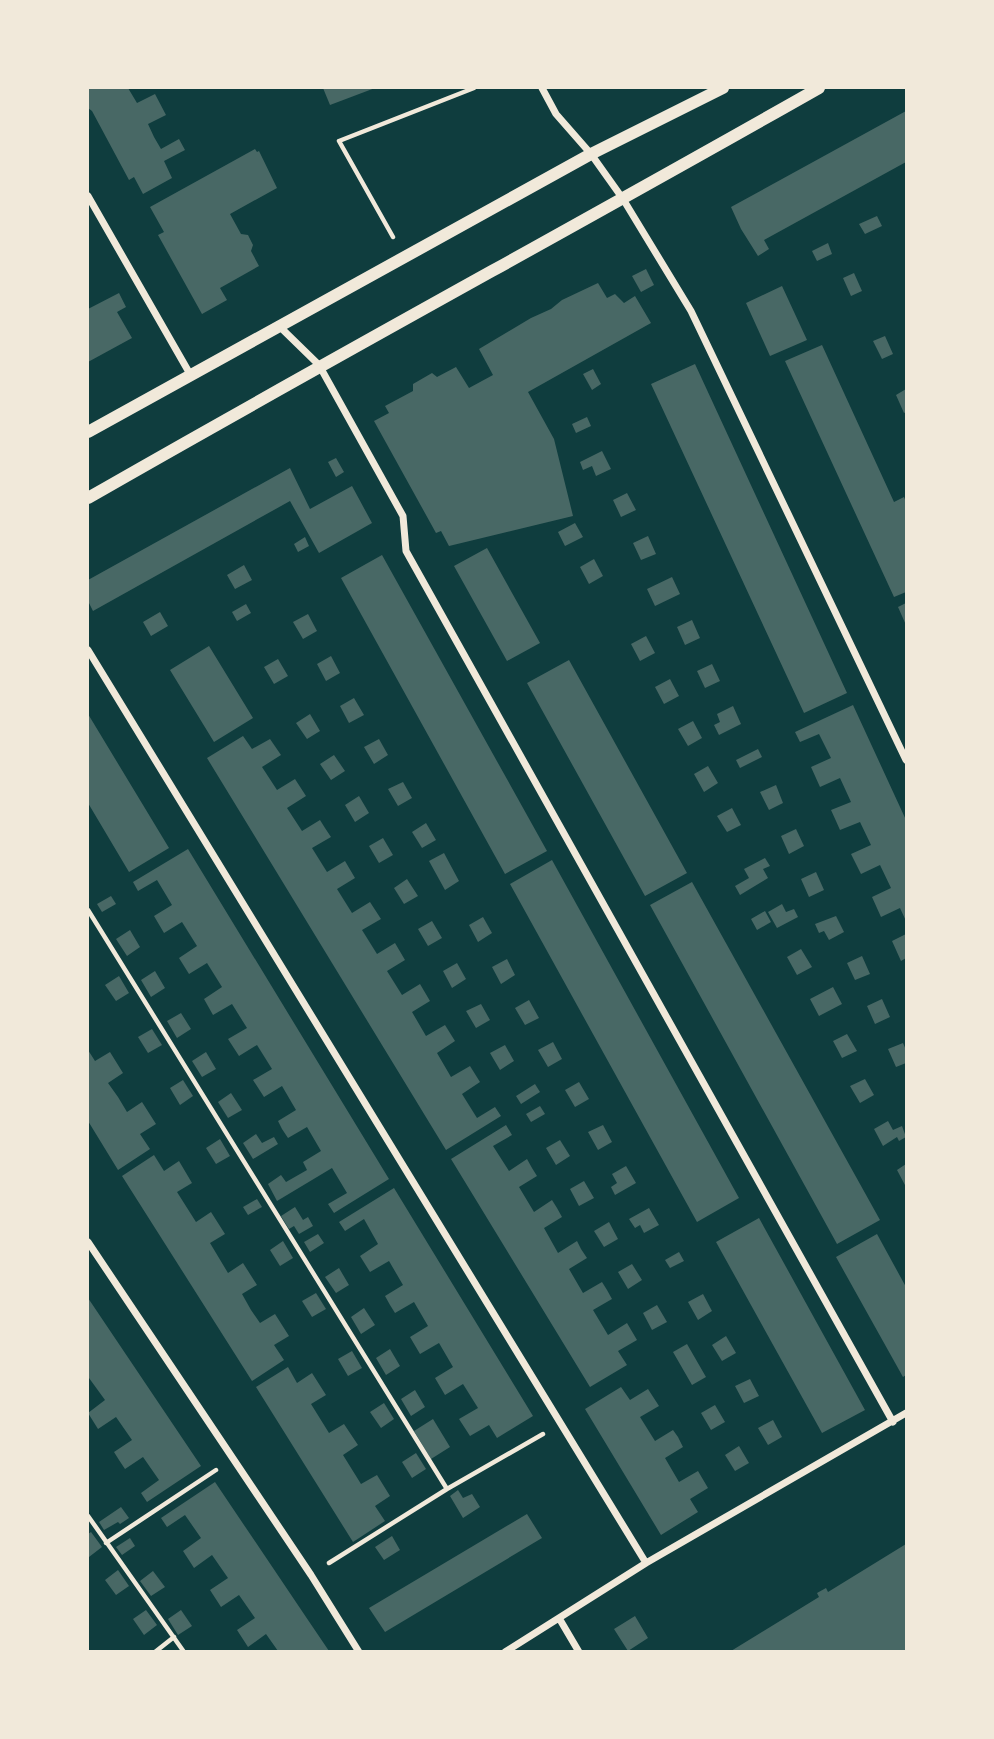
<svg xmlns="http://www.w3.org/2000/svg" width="994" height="1739" viewBox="0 0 994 1739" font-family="Rubik,sans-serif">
<rect width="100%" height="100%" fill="#0f3d3e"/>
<!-- building -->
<path fill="#486865" d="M88 88H128L137 103 155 94 166 115 148 124 154 137 161 149 179 139 185 150 164 161 172 178 143 194 134 177 129 180 92 111 88 108Z
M323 88H375L330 105Z
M906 111V162L764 240 769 249 758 256 741 229 731 207Z
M255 149 257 152 259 151 277 188 230 214 241 234 248 235 253 245 251 251 259 266 220 288 227 300 202 314 158 235 164 232 150 207Z
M877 216 882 226 865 234 859 224Z
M828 243 832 254 817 261 812 251Z
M646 269 654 285 641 292 632 276Z
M854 273 862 291 851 296 843 278Z
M598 283 607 298 615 294 624 303 635 296 651 323 528 392 554 439 573 516 449 546 441 531 436 533 374 421 389 413 385 406 413 391V384L432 373 437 377 456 367 469 388 493 375 479 349 531 318 551 309 562 300Z
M782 286 807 340 770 356 746 303Z
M119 293 126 307 117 312 132 338 88 362V309Z
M885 336 893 354 882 359 873 341Z
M822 345 894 502 904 497 906 502V592L894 597 785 361Z
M695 364 847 693 804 713 651 384Z
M593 369 601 384 592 390 583 374Z
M906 389V412L904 413 896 395Z
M587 417 591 426 576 433 572 424Z
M602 451 611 469 596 476 592 466 583 470 580 462Z
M336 458 344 472 336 477 328 462Z
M290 468 310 509 352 486 372 523 319 553 290 501 93 611 88 601V580Z
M627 493 636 510 621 517 613 500Z
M575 523 583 537 565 546 558 532Z
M648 536 656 554 641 560 633 543Z
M305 537 309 546 298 552 294 544Z
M487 548 540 643 507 661 454 566Z
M382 555 547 851 505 874 341 578Z
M594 559 603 576 589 584 580 567Z
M244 565 252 580 235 589 227 575Z
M672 577 680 594 655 606 647 589Z
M906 603V625L898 607Z
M246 604 251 613 237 621 232 612Z
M160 612 168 626 151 636 143 622Z
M308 614 317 631 303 639 293 622Z
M692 620 700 638 685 645 677 627Z
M646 636 655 653 640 661 631 644Z
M209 646 253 718 214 742 170 670Z
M331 656 340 673 326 681 317 664Z
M278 659 288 676 274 684 264 667Z
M569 660 687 873 645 896 527 683Z
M712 664 720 681 705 688 697 671Z
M670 679 679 696 664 704 655 687Z
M354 698 364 715 349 723 340 706Z
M853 705 906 820V921L900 908 881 917 872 897 891 888 880 865 861 874 851 854 871 845 860 822 840 830 836 821 831 810 851 802 840 778 820 787 811 767 831 758 819 734 800 742 795 732Z
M733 706 741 724 719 735 714 725 720 722 717 714Z
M88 714 169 848 129 872 88 803Z
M310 714 320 731 307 739 296 723Z
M693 721 702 738 688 746 678 729Z
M243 736 252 749 270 739 281 755 262 767 277 790 295 779 306 796 287 808 302 831 320 820 325 828 331 837 312 848 327 872 345 861 355 878 337 889 352 913 370 902 381 919 362 930 377 954 395 943 405 960 387 971 402 995 420 984 430 1001 412 1012 426 1036 445 1025 455 1041 437 1053 451 1077 470 1066 480 1082 462 1094 477 1118 495 1107 501 1116 446 1150 207 758Z
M379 739 388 755 374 764 364 747Z
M758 749 762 757 740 768 736 760Z
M334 755 345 771 331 780 320 764Z
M708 766 718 783 704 792 694 774Z
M403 782 412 798 398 806 388 789Z
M776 785 783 803 769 810 760 792Z
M359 796 369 813 355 822 345 805Z
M732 808 741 825 727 832 717 816Z
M426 823 436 840 422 848 412 832Z
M796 829 804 846 789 854 781 836Z
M383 838 393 855 379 863 369 846Z
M188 849 389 1179 334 1213 328 1204 347 1193 332 1168 277 1201 268 1184 281 1175 286 1182 307 1170 303 1162 321 1151 307 1127 288 1138 282 1129 278 1121 296 1110 282 1086 264 1097 253 1080 272 1069 257 1045 239 1056 228 1039 247 1028 232 1004 213 1015 204 999 222 987 207 963 189 974 179 958 197 946 182 922 164 933 154 916 172 905 157 880 138 891 133 882Z
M444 853 459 881 445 890 429 861Z
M765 858 770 866 763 869 768 878 740 895 735 886 749 878 744 869Z
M552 860 739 1198 697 1222 510 884Z
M816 872 824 890 809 897 801 879Z
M407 879 418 896 404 904 394 888Z
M692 882 880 1220 837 1244 650 905Z
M111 896 116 904 102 912 97 904Z
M782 904 786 912 794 909 798 917 777 928 768 912Z
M765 911 771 922 757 930 751 919Z
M836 916 844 932 829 940 824 931 819 933 815 924Z
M483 917 492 933 478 942 469 925Z
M432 921 442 938 428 946 418 929Z
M130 930 140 947 127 956 116 939Z
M906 934V958L901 961 892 941Z
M801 949 812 967 797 975 787 957Z
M862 956 870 974 855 980 847 963Z
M507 959 515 975 501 984 492 967Z
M457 963 466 979 452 988 443 971Z
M155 971 165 988 151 997 141 980Z
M119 976 129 993 116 1001 105 985Z
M833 987 842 1004 819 1016 810 999Z
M882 999 890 1017 875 1024 867 1006Z
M529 1000 539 1018 525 1025 515 1008Z
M481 1004 490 1020 476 1028 466 1011Z
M181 1013 191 1029 177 1038 167 1021Z
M152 1029 162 1045 148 1053 138 1037Z
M847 1034 857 1051 842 1058 833 1041Z
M553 1042 562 1059 548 1067 538 1050Z
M903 1043 906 1050V1063L896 1067 888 1049Z
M505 1045 514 1061 500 1070 490 1053Z
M88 1050 95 1061 110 1052 123 1073 108 1083 118 1097 127 1112 142 1102 156 1124 140 1134 150 1149 118 1170 88 1121Z
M206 1052 216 1069 202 1077 192 1061Z
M865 1079 874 1095 860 1103 850 1086Z
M183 1080 193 1096 180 1105 170 1088Z
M579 1082 589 1099 575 1107 565 1090Z
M535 1084 540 1092 521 1104 516 1096Z
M231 1093 242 1110 228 1118 218 1102Z
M540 1106 545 1114 531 1122 526 1114Z
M888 1121 893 1130 902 1126 906 1137 899 1141 897 1137 883 1146 874 1129Z
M506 1125 512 1135 493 1146 509 1171 527 1159 532 1168 537 1176 519 1187 534 1212 552 1200 557 1208 562 1217 544 1228 558 1253 577 1241 581 1249 587 1258 569 1269 583 1293 602 1282 607 1290 612 1299 593 1310 608 1335 627 1323 637 1340 618 1351 627 1365 590 1387 451 1159Z
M603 1125 612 1142 598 1150 588 1132Z
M256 1134 262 1143 274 1137 278 1144 253 1159 243 1143Z
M220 1139 230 1156 216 1164 206 1148Z
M560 1140 570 1156 556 1165 546 1148Z
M154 1155 164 1171 179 1161 192 1183 177 1192 196 1222 211 1212 225 1234 210 1243 228 1273 243 1263 257 1285 242 1294 251 1310 260 1323 275 1314 289 1336 274 1345 284 1360 252 1381 122 1176Z
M906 1164V1187L897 1170Z
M626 1166 636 1183 615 1195 611 1187 617 1183 612 1174Z
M584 1181 594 1198 579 1206 570 1189Z
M394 1188 533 1416 497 1438 489 1425 470 1436 459 1419 478 1408 463 1384 445 1395 435 1378 453 1367 439 1343 420 1354 410 1337 428 1326 414 1302 395 1313 390 1305 385 1296 403 1285 389 1261 370 1272 360 1256 378 1244 364 1219 345 1231 339 1222Z
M257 1199 262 1207 248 1215 243 1207Z
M295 1207 303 1220 308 1217 313 1226 299 1234 294 1226 289 1229 281 1216Z
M649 1208 659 1225 644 1233 640 1225 635 1228 629 1219Z
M759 1218 865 1410 822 1433 716 1242Z
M609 1222 618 1239 604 1247 594 1231Z
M318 1234 324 1243 310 1252 304 1242Z
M877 1234 906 1287V1375L903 1377 836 1257Z
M283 1241 293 1258 280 1266 270 1250Z
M679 1252 684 1261 670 1268 665 1260Z
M632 1264 642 1280 628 1289 618 1272Z
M339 1268 349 1285 336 1293 325 1277Z
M316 1293 326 1309 312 1317 302 1301Z
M703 1294 712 1311 698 1320 688 1302Z
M88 1298 201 1466 147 1502 141 1493 159 1480 143 1457 125 1469 119 1460 114 1452 132 1440 116 1417 98 1429 88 1413 105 1400 89 1378 88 1379Z
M657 1305 667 1322 652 1330 643 1313Z
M364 1308 375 1325 361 1334 351 1317Z
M726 1336 736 1353 722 1361 712 1345Z
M687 1344 706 1377 692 1385 673 1352Z
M390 1349 400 1366 386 1375 376 1358Z
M352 1351 362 1368 348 1376 338 1359Z
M288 1367 297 1383 312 1373 326 1395 311 1404 329 1433 344 1424 358 1445 343 1455 361 1484 377 1475 390 1496 375 1506 385 1521 353 1542 256 1387Z
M750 1379 759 1396 744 1403 735 1386Z
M621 1387 630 1400 648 1389 659 1406 640 1417 655 1441 673 1430 678 1437 683 1447 665 1458 679 1482 698 1471 708 1488 690 1499 698 1512 661 1535 585 1409Z
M415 1390 425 1407 411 1416 401 1399Z
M384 1403 394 1419 381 1428 370 1412Z
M715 1405 725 1422 711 1430 701 1413Z
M433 1419 450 1447 431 1459 414 1431Z
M773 1420 782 1437 768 1445 758 1428Z
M739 1446 749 1463 735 1471 725 1455Z
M416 1453 426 1469 412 1478 402 1462Z
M215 1482 308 1620 329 1651H278L266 1634 248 1647 237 1630 255 1618 239 1595 221 1607 210 1590 228 1578 212 1555 194 1568 183 1551 201 1538 185 1515 167 1527 161 1518Z
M458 1490 463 1498 472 1494 480 1507 463 1518 450 1496Z
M121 1507 129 1518 120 1524 118 1522 104 1530 99 1522Z
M527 1514 542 1538 385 1632 369 1608Z
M91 1532 102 1547 89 1557 88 1534Z
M392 1536 400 1550 384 1560 375 1547Z
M130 1538 135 1546 122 1555 116 1547Z
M906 1544V1651H731L819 1597 817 1593 826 1588 828 1592Z
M118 1570 129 1586 116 1595 105 1580Z
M153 1571 165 1587 151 1596 140 1581Z
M146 1610 157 1625 144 1635 133 1619Z
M181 1610 192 1626 178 1635 168 1619Z
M635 1616 648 1638 628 1651 614 1629Z"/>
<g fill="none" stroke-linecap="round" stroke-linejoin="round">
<!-- path -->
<path stroke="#f1e9da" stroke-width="4.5" d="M393 237 339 141 474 88
M88 910 447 1489
M88 1516 184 1652
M106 1543 216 1470
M329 1563 447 1489 543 1434
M155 1652 174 1637"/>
<!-- minor -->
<path stroke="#f1e9da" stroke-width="7" d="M542 88 556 114 591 154 623 199 691 311 906 760
M88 196 190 374
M278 325 319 365 403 516 406 551 893 1422
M88 650 646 1563
M88 1242 311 1575 359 1652
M559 1618 579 1652
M505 1652 646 1563 906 1413"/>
<!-- tertiary -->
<path stroke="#f1e9da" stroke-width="12" d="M88 432 591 154 723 88
M88 498C330 359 576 226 819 88"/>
</g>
<!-- border -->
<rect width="994" height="1739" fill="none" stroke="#f1e9da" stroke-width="178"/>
</svg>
